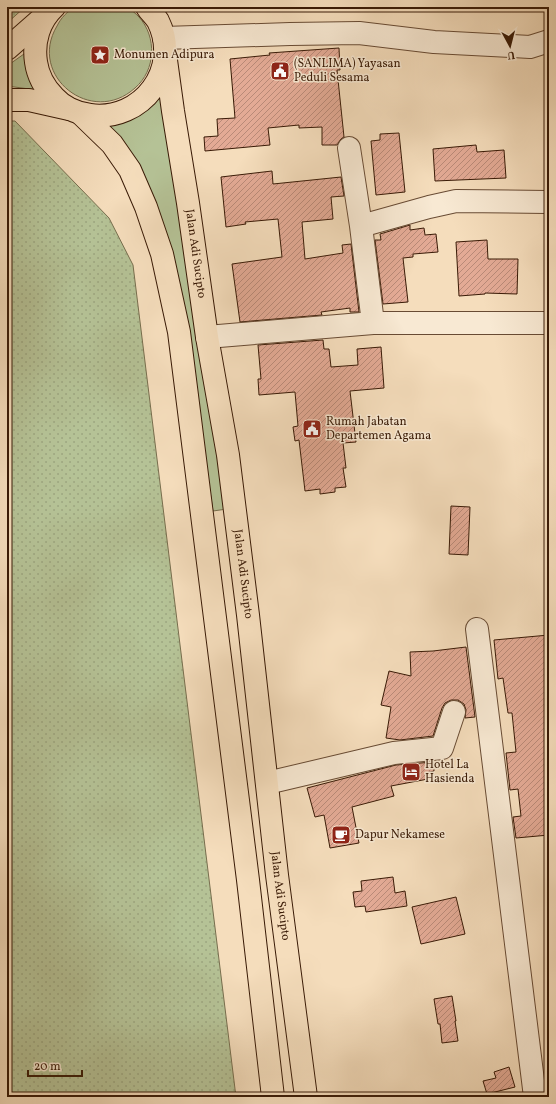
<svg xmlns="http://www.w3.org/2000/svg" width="556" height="1104" viewBox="0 0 556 1104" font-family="Vollkorn,serif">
<defs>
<pattern id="grass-dots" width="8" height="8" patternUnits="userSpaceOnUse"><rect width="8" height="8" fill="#b5c296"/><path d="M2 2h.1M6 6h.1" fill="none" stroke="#9ca680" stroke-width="1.8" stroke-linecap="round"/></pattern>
<pattern id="building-hatch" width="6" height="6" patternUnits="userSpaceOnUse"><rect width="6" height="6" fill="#e3aa95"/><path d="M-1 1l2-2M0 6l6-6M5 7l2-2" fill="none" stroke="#b98a78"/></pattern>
</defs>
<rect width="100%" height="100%" fill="#f5ddbc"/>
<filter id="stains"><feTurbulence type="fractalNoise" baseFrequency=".005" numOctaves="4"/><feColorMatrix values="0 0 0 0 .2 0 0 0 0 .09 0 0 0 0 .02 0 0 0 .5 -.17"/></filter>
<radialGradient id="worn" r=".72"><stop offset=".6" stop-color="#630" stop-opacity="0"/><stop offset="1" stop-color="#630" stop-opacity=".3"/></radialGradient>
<!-- grass -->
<path fill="url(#grass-dots)" stroke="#776e4e" d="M7 7H25L7 23Z
M7 121H15L109 218 133 265 236 1097H7Z"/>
<!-- garden -->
<path fill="#b5c296" stroke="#776e4e" d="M76 7C85 7 120 5 127 8 132 10 135 13 139 17 157 37 156 70 135 88 92 127 27 76 57 26 61 18 67 11 76 7Z
M31 49 37 90 7 86V66Z
M161 96 227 509 213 511 184 319 104 126Z"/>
<!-- building -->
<path fill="url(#building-hatch)" stroke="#391a06" d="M339 48 340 70H337L344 137 341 139 337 145H322V127L299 128V125L268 128 270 145 205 151 204 137 218 136 217 119 235 118 230 59 270 55 269 53Z
M399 133 405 192 376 195 371 141 380 140V134Z
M476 145 477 152 504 150 506 178 435 181 433 149Z
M272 171 273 184 341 177 344 196 331 197 333 219 302 222 305 259 343 253 342 245 351 244 359 312H350V308L321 312 322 315 240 322 232 264 282 257 278 219 245 222 246 224 226 227 221 177Z
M410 225V230L424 228 425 235 436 234 438 252 413 254V257L403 258 408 302 383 304 375 240H381L380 234Z
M487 240 488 259H518L517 294 485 293V294L459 296 456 242Z
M323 340 324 349H329L331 367 358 365 357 349 381 347 384 388 350 391 356 442 343 443 346 468H343L346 487 335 488V492L320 494V489L305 491 299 440 295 441 293 427 298 426 295 392 259 395 258 379H261L258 345Z
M451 506 470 507 468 555 449 554Z
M549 635V835L516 838 513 817 521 816 518 789 510 790 506 753 516 752 512 713H508L503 678 498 679 494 640Z
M466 647 475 717 465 718 466 710 464 704 458 700H451L445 703 442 708 433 736 400 740 386 738 391 707 381 705 389 671 411 676 410 652 433 651Z
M433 762 434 771 427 773 428 779 391 786 394 796 352 807 359 843 330 848 324 815 315 817 307 788 396 765Z
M393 877 395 893 405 891 407 906 366 912 365 906 355 907 353 892 362 891 361 881Z
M456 897 465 934 421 944 412 907Z
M452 996 456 1021H455L458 1041 442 1043 440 1024H438L434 999Z
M509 1067 515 1087 487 1094 483 1081 496 1078 494 1072Z"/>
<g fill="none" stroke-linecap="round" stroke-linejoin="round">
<!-- minor casing -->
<g stroke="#684b34" stroke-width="24">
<path id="minor" d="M164 38 290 34 359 33 434 42 530 47 549 41
M349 148 361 226 429 207 456 201 547 202
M361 226 373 323
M207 337 373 323H549
M477 629 535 1097
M267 783 394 753 442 748 454 712"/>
</g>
<!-- major casing -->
<g stroke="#391a06" stroke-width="24">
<path id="major" d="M7 49 48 13
M7 100H29L69 109"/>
</g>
<!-- highway casing -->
<g stroke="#391a06" stroke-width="24">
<g id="highway">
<path d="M54 7C39 21 33 42 36 62 38 76 44 87 54 97 63 107 76 113 90 115 142 122 182 69 158 21 155 16 150 12 147 7"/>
<path id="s1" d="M165 53 173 111 188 203 207 337 228 455 248 615 277 875 306 1097"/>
<path d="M81 114 112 144 130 170 146 207 162 254 179 332 248 880 273 1097"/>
</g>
</g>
<!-- minor -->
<use href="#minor" stroke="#f8e9d3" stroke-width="22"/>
<!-- major -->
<use href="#major" stroke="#f5ddbc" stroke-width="22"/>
<!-- highway -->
<use href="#highway" stroke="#f5ddbc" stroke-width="22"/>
</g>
<!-- icons -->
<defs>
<g id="sight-square" transform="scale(1)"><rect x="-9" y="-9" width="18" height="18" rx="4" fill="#8f2418" stroke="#f8e9d3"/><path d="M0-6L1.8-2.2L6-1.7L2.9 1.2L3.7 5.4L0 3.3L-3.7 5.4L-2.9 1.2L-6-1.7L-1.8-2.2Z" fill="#fff"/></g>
<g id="civic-square" transform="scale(1)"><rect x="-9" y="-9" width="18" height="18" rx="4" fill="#8f2418" stroke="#f8e9d3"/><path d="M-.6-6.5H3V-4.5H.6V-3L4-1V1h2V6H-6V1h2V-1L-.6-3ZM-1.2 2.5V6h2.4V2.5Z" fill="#fff"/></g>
<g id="hotel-square" transform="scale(1)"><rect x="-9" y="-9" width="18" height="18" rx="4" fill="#8f2418" stroke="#f8e9d3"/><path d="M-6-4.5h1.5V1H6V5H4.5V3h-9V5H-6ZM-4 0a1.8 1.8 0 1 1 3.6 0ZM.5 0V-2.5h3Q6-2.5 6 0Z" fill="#fff"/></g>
<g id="cafe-square" transform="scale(1)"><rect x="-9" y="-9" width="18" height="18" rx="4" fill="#8f2418" stroke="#f8e9d3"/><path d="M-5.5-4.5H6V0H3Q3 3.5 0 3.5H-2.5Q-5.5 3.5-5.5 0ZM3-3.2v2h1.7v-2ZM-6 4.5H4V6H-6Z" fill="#fff"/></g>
</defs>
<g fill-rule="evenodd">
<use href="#sight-square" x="100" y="55"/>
<use href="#civic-square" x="280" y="71"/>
<use href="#civic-square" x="312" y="429"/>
<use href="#hotel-square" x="411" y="772"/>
<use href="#cafe-square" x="341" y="835"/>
</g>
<g text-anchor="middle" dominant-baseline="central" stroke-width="3" stroke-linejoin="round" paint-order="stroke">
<!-- poi labels -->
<g font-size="12" fill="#391a06" stroke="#f8e9d3" text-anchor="start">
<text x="114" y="55">Monumen Adipura</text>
<text x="294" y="64">(SANLIMA) Yayasan<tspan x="294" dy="14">Peduli Sesama</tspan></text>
<text x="326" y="422">Rumah Jabatan<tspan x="326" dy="14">Departemen Agama</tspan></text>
<text x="425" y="765">Hotel La<tspan x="425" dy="14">Hasienda</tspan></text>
<text x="355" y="835">Dapur Nekamese</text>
</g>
<!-- street labels -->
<g font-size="12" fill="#391a06" stroke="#f8e9d3">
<text stroke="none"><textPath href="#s1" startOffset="203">Jalan Adi Sucipto</textPath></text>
<text stroke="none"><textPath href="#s1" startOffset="527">Jalan Adi Sucipto</textPath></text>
<text stroke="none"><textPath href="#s1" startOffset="851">Jalan Adi Sucipto</textPath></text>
</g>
</g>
<!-- margin -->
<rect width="556" height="1104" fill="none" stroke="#f5ddbc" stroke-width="24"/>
<rect x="8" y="8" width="540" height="1088" fill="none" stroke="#391a06" stroke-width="2"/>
<rect x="12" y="12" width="532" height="1080" fill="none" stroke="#391a06"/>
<!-- north arrow -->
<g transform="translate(510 46) rotate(173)" stroke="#f8e9d3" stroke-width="3" paint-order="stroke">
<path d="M0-3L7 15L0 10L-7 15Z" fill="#391a06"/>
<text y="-6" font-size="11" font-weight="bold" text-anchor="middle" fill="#391a06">U</text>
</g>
<!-- scale -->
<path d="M28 1070v6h54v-6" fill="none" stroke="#391a06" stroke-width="2"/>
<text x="34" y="1070" font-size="12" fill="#391a06" stroke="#f8e9d3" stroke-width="3" paint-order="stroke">20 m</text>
<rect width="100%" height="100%" filter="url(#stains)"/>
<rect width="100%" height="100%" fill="url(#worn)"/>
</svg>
